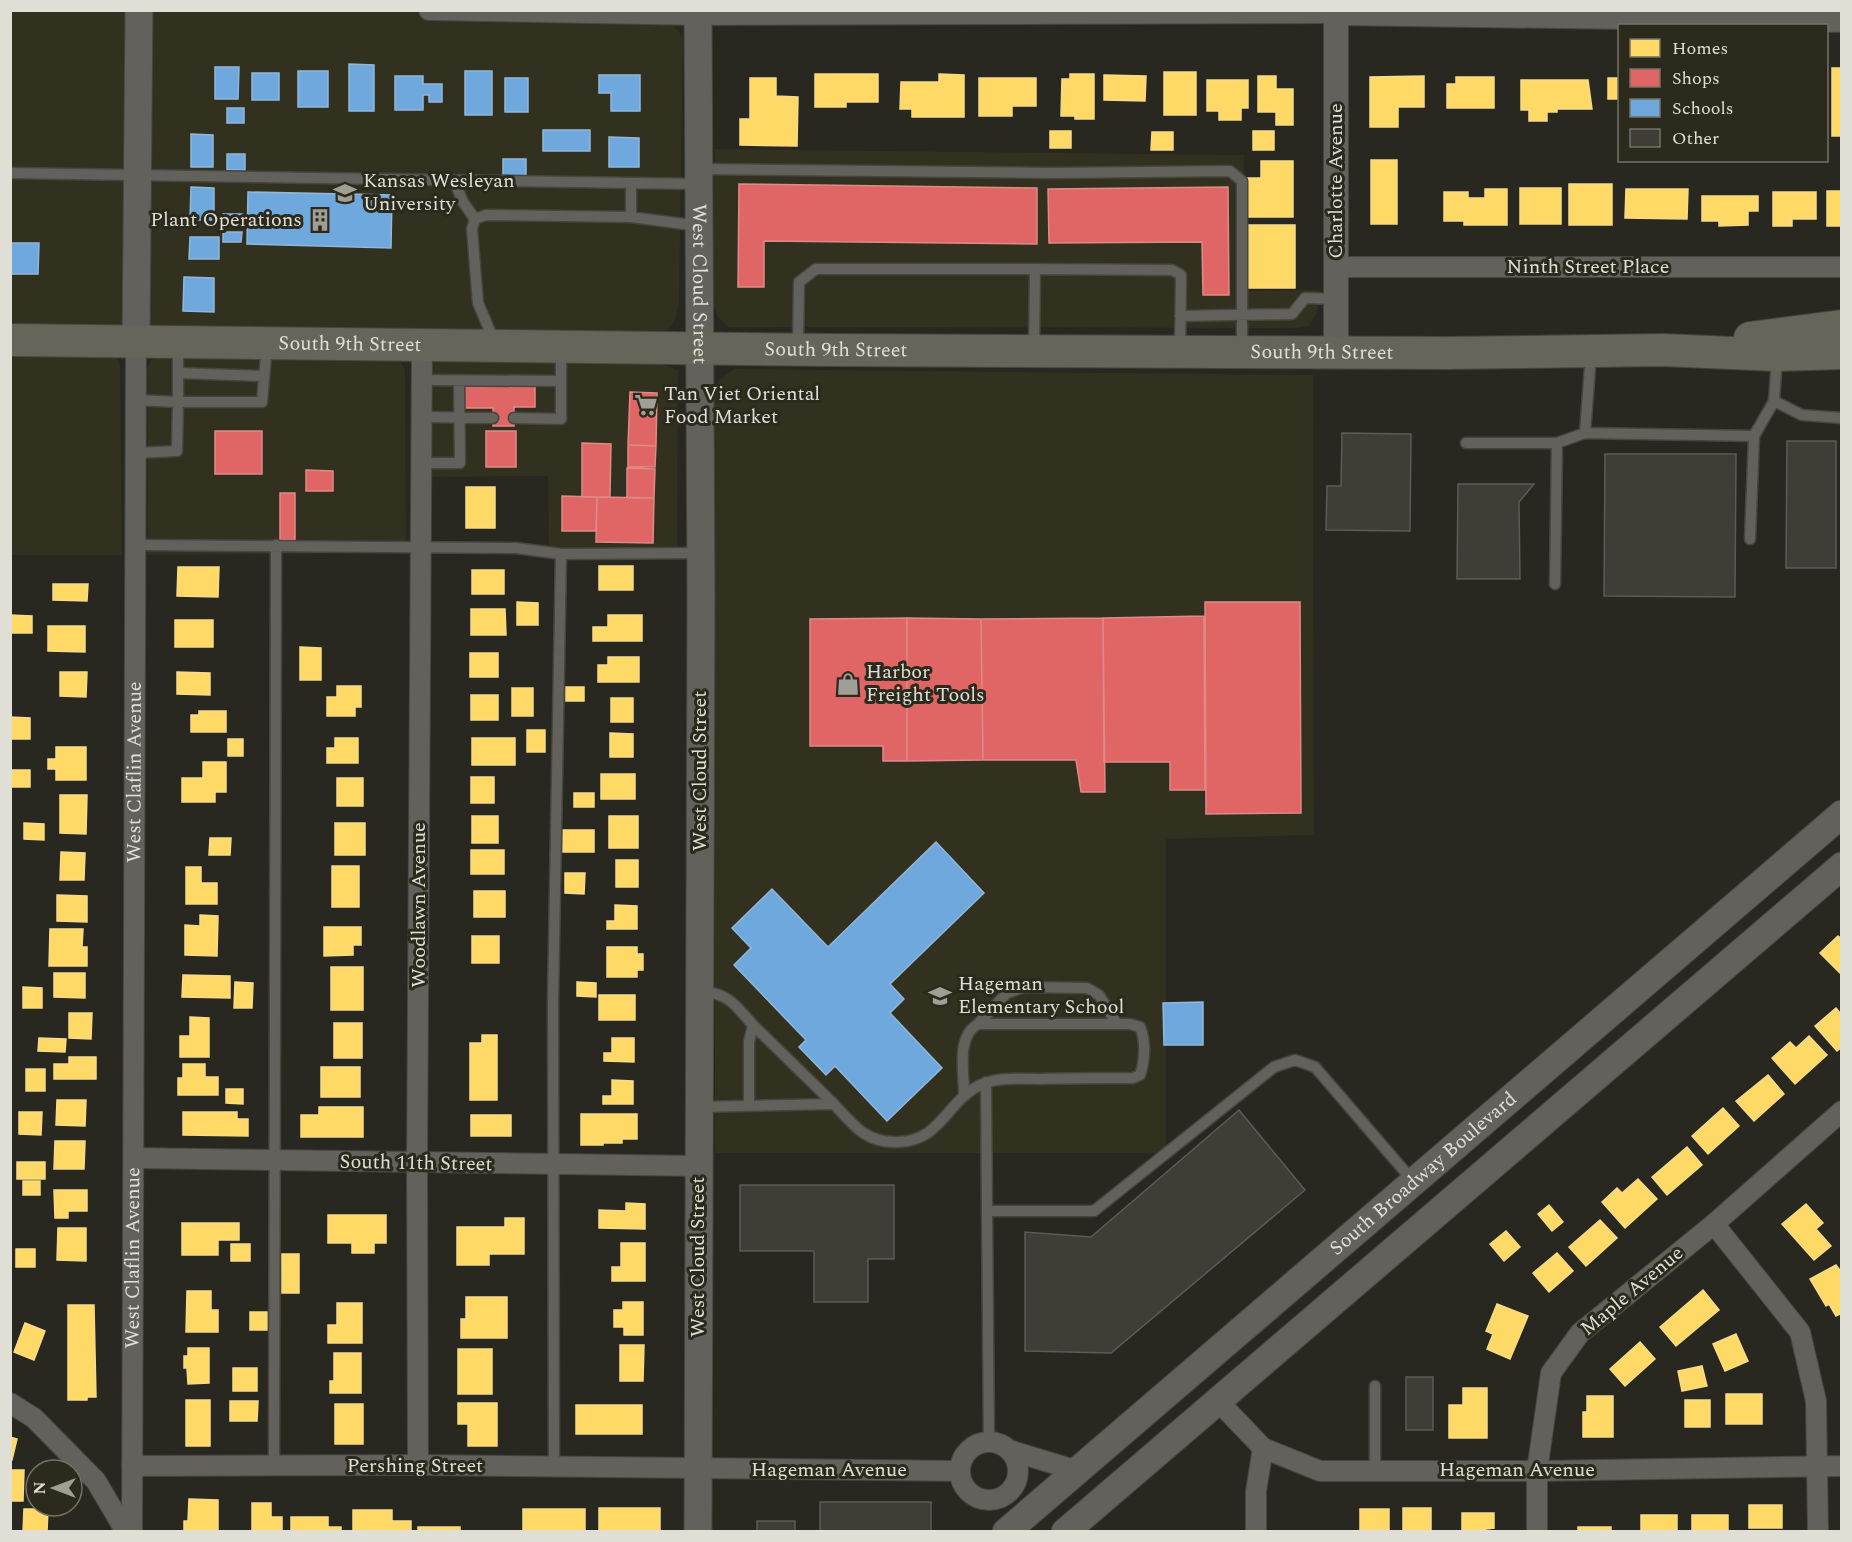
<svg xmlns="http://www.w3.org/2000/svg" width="1852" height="1542" viewBox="0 0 1852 1542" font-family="Spectral,serif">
<rect width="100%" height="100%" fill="#282720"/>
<!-- built -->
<path fill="#32301e" d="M11 11H671V25L679 31 683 41 679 304 674 322 667 331 655 334 11 326Z
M715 149 1244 155 1242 291 1321 290 1317 312 1309 326 1296 328 728 327 718 317 712 301Z
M11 353 116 356 120 365 122 555H11Z
M160 355 391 359 400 362 405 369 406 553 148 555 147 369 151 360Z
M438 358 660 363 678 370 677 556 549 555 548 476 429 477 430 366Z
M735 369 1313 375 1314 835 1166 839V1153H715L714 388 721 378Z"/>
<!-- homes -->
<path fill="#ffd966" stroke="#f6db88" stroke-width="1.5" d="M1832 68H1842V136H1832Z
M1164 72H1196V115H1164Z
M815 74H878V102H846V107H815Z
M939 74 964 75V117H912V109H900L901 82H939Z
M1070 74H1094V119H1075V116H1061L1062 79H1070Z
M1104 75 1146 76 1145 101 1104 100Z
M1258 76H1276V89H1293V125H1276V112H1258Z
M1424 76V107H1398V127H1370V77Z
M1456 77H1494V108H1447V84H1456Z
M750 78H776V96L798 97 797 146 740 145V119H750Z
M979 78H1036V106H1012V116H979Z
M1608 78H1620V106L1619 99H1608Z
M1207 80H1248V108H1241V120H1219V111H1207Z
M1521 80H1588L1592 109H1557V112H1547V121H1529V110H1521Z
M1050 131H1071V148H1050Z
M1253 131H1274V150H1253Z
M1152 132H1173V150H1151Z
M1371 160H1397V224H1371Z
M1261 161H1293V217H1246V178H1261Z
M1569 184H1612V225H1569Z
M1520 188H1561V224H1520Z
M1485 189H1507V225H1464V221H1444V192H1468V198H1485Z
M1626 189H1688L1687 219 1625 218Z
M1827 191H1842V226H1827Z
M1773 192H1816V219H1792V226H1773Z
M1702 196H1758V211H1748V225L1719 226V221H1702Z
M1248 225H1295V288H1248Z
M466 487H495V528H466Z
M599 566H633V590H599Z
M178 567H219L218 597 177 596Z
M472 570H504V594H472Z
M53 584H88L87 601 53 600Z
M517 602 538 603V625H517Z
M471 609H505L506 635H471Z
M10 615 32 616V633H10Z
M608 615H642V641H593V627H608Z
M175 620H213V647H175Z
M48 626H85V652L48 651Z
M300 647 321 648V680H300Z
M470 653H498V677H470Z
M608 657H639V682H598V665H608Z
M60 672H87L86 697 60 696Z
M177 672 210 673V695L177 694Z
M337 686H361V707H355V716H327V697H337Z
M566 687H584V701H566Z
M512 688H533V716H512Z
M471 695H498V720H471Z
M611 698H633V722H611Z
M199 711H226V732H191V715H199Z
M10 717 30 718V739H10Z
M527 730H545V752H527Z
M610 733 633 734V757H610Z
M335 738H358V763H327V748H335Z
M472 738H515V765H472Z
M228 739H243V756H228Z
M56 747H86V780H56V769H48V759H56Z
M203 762H226V792H215V802H182V778H203Z
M10 770H30V787H10Z
M601 774H635V799H601Z
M471 777H494V803H471Z
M337 778H363V806H337Z
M574 793H594V807H574Z
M60 795H87L86 834 60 833Z
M472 816H498V843H472Z
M609 816H638V848H609Z
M24 823 44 824V840L24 839Z
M335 823H365V855H335Z
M563 830H594V852H563Z
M210 838H231L230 855H209Z
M471 850H504V874H471Z
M61 852 85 853 84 880H60Z
M616 860H638V887H616Z
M332 866H359V907H332Z
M186 867H201V883H217V904H186Z
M565 873H585L584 894 565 893Z
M474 891H505V917H474Z
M57 895 87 896V922L57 921Z
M615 905 637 906V929H607V921H615Z
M200 915 218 916 217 956 185 955V925L200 926Z
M324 927H361V945H353V955L324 956Z
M50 929H83L82 947H87V966H49Z
M472 936H499V963H472Z
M1838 936 1842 939 1841 974 1820 953Z
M607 947H637V954H643V970H637V977H607Z
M331 967H363V1010H331Z
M54 973H85V998L54 997Z
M183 975 230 976V998L182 997Z
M235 982 253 983 252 1008H234Z
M577 982 596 983V997L577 996Z
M23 987 42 988V1008H23Z
M599 995H635V1020H599Z
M1836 1008 1840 1013 1842 1012V1047L1837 1051 1815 1026Z
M69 1013H92L91 1039 69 1038Z
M190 1017 209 1018V1057H180V1036H190Z
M334 1023H362V1058H334Z
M482 1035H497V1100H470V1043H482Z
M1809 1036 1827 1055 1795 1084 1772 1058 1790 1042 1796 1048Z
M39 1038 66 1039 65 1052 38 1051Z
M612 1038H634V1062L604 1061V1053H612Z
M69 1057H96V1079H54V1064H69Z
M183 1064H205V1077H218V1095H178V1078H183Z
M321 1067H360V1097H321Z
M26 1069H45V1091H26Z
M1768 1075 1784 1094 1754 1121 1736 1101Z
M612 1080 633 1081V1104H603V1096H612Z
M226 1089H243V1104L226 1103Z
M57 1100H86L85 1126 56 1125Z
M319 1107H363V1137H301V1115H319Z
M1723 1108 1739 1126 1708 1154 1692 1136Z
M19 1112H42L41 1135 19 1134Z
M183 1112H237V1119H248V1136L183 1135Z
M581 1114H637V1139H622V1143H603V1145H581Z
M471 1115H511V1136H471Z
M55 1141H85L84 1169H54Z
M1687 1147 1702 1165 1667 1195 1652 1177Z
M17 1162H45V1179H17Z
M1638 1179 1657 1199 1625 1228 1602 1202 1617 1188 1622 1193Z
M23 1181H40V1195H23Z
M54 1190H87V1211H68V1218H55Z
M626 1203 645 1204V1229L599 1228V1210L626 1211Z
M1806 1204 1823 1223 1816 1229 1831 1246 1814 1260 1782 1224Z
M1549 1205 1563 1222 1552 1231 1538 1214Z
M328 1215H386V1243H374V1253H352V1243H328Z
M505 1218H524V1254H489V1265H457V1227H505Z
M1600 1220 1617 1238 1586 1266 1569 1247Z
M182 1223H239V1240H218V1255H182Z
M58 1228H86V1261L57 1260Z
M1506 1231 1520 1247 1504 1261 1490 1244Z
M621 1243H645V1281H612V1267H621Z
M231 1244H250V1261H231Z
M16 1249H35V1267H16Z
M1557 1253 1573 1271 1549 1292 1533 1273Z
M282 1254H299V1293H282Z
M1836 1265 1842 1273V1313L1836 1316 1829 1304 1826 1306 1810 1279Z
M1703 1290 1719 1310 1676 1346 1660 1327Z
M187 1291H211V1310H218V1332H186Z
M466 1297H507V1338H461V1319H466Z
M623 1302H643V1335H624V1327H614V1310H623Z
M337 1303H362V1343H328V1325H337Z
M1497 1304 1528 1316 1510 1359 1487 1349 1493 1334 1486 1331Z
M68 1305H94L96 1397H87V1400H68Z
M250 1312H267V1330H250Z
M25 1323 45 1331 34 1360 14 1352Z
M1736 1334 1748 1361 1725 1371 1713 1344Z
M1640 1342 1655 1359 1625 1386 1610 1369Z
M620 1345H644L643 1381H620Z
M188 1348H209V1383L188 1384 187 1368H184V1356H188Z
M458 1349H492V1394H458Z
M334 1353H361V1393H330V1381H334Z
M1702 1366 1707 1386 1682 1391 1678 1371Z
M233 1368H257V1391H233Z
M1463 1388H1487V1438H1449V1405H1463Z
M1726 1394H1762V1424H1726Z
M1587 1396H1613V1437H1583V1412H1587Z
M186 1400H210V1446H186Z
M1685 1400H1710V1427H1685Z
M230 1401H258L257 1421H230Z
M458 1403H497V1446H468V1424H458Z
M335 1404H363V1444H335Z
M576 1405H642V1434H576Z
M10 1437 17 1439 12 1460 10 1459Z
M10 1470H24L23 1501H10Z
M189 1499 218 1500V1532H184V1521H188Z
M252 1503H271V1517H282V1532H252Z
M1749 1505H1782V1528H1749Z
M599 1508H660V1532H599Z
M1403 1508H1431V1532H1403Z
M24 1509H48L47 1532H23Z
M523 1509H585V1532H523Z
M1360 1509H1389V1530H1360Z
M353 1510H392V1521H411V1532H353Z
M1462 1513H1494V1528L1462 1532Z
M1641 1515H1677V1532H1641Z
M1692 1515H1728V1532H1692Z
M291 1517H328V1527H341V1532H291Z
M418 1527H460V1532H418Z
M1578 1527H1611V1532H1578Z"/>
<!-- shops -->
<path fill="#e06666" stroke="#e08a88" stroke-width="1.5" d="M739 184 1037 188V244L764 241V287H738Z
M1228 187 1229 295H1203L1202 242 1049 243 1048 189Z
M535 384V407H514V426H493V408H463V385Z
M630 392 657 393 656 446 628 445Z
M215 431H262V474H215Z
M486 431H516V467H486Z
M582 443 611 444 610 497H582Z
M628 445 656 446 655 467H628Z
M627 468 655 469 654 498H627Z
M306 470 333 471V491H306Z
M280 493H295V540H280Z
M562 496 597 497 596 531H562Z
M597 497 654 498 653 543 596 542Z
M1205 602H1300L1301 813 1206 814Z
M1204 616 1205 790H1170V762H1104L1103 618Z
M907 618 981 619 983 760 907 761Z
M907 618V761H883V746H810V619Z
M1103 618 1105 792H1081L1076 760H983L981 619Z"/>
<!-- schools -->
<path fill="#6fa8dc" stroke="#91b8da" stroke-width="1.5" d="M349 64 374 65V111H349Z
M215 67H239L238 99H215Z
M298 71H328V107H298Z
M465 71H492V115H465Z
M252 73H279V100H252Z
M599 75H640V111H611V93H599Z
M395 76H423V84H442V102H429V95H423V110H395Z
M505 78H528V112H505Z
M227 108H244V123H227Z
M543 130H590V151H543Z
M191 134 213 135V167H191Z
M609 137 639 138V167H609Z
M227 154H245V170H227Z
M503 159H526V177H503Z
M191 187 214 188V220H190Z
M248 192 392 195 391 248 247 244Z
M223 214H242V226H223Z
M223 232H242L241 242H223Z
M190 237H219V259H189Z
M10 243H39L38 274H10Z
M184 277 214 278V312L183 311Z
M936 842 984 893 890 984 904 999 890 1013 942 1068 887 1121 835 1066 826 1075 799 1047 806 1040 734 965 751 948 732 928 772 889 828 947Z
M1203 1002V1045H1164L1163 1003Z"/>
<!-- building -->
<path fill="#3e3e37" stroke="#5c5b55" stroke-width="1.5" d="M1342 433 1411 434 1410 531 1326 530 1327 486H1341Z
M1787 441H1836V568H1786Z
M1605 454H1736L1735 597 1604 596Z
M1458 484H1534L1519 502 1520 579H1457Z
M1239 1110 1305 1190 1111 1353 1025 1351V1232L1091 1237Z
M740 1185H894V1259H868V1302H814V1251H740Z
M1406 1377H1433V1430H1406Z
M820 1502H931V1532H820Z
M757 1521H795V1532H757Z"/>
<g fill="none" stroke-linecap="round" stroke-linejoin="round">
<!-- service casing -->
<g stroke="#46453f" stroke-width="13">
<path id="service" d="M699 169 1053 173 1230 171 1242 181V350
M10 173 699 184
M454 180 463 202 475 219
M631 183V217
M1035 269 1172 270 1181 275 1180 350
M1180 316 1292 314 1305 298 1336 299
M495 343 478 303 472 229 475 219 486 215 631 217 699 226
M798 346 799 282 816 269H1035L1034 348
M1591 354 1585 433 1754 436 1774 401
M1777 358 1774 401 1802 415 1842 418
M178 373 264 376
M422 380 561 381
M136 400 178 402V345
M422 417 493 418
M514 418 561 419V351
M1466 443H1557L1585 433
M136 453 177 451 178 402H262L267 345
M421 463H460L459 381
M1750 539 1754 436
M136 545 516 548 561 554 700 553
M1555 584 1557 443
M701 991C730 994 735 1005 753 1025
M978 1024 1007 993 1024 987 1087 988 1099 995 1117 1024
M986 1082 987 1211
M834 1104C853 1125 866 1143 897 1142 944 1141 946 1098 985 1083 1002 1077 1023 1079 1040 1079 1071 1078 1102 1078 1133 1078L1140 1075C1145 1061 1146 1041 1140 1027L1130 1024H978C956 1037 964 1071 964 1094
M699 1107 834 1104 753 1025 749 1042V1105
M1375 1386V1471
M989 1442 987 1211H1094L1274 1067 1295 1060 1315 1067 1413 1181
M274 1466 276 545
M554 1467 553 1000 561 554"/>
</g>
<!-- minor casing -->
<g stroke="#46453f" stroke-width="22">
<g id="minor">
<path d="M429 10 698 15 1336 13V10"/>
<path d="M1335 267H1842"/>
<path d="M134 1158 699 1166"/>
<path d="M1714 1224 1800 1332 1816 1401 1818 1532"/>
<path d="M1217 1400 1263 1448 1320 1471H1537L1842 1466"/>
<path d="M10 1403 34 1418 96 1481 126 1532"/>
<circle cx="989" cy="1471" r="29"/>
<path d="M1009 1450 1078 1471"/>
<path d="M418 1465 417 1164 422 345"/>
<path d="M132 1466 418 1465 960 1471"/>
<path id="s1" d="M132 1532 136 341"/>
<path d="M1256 1532V1491L1263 1448"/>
<path d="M1537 1532V1471L1551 1373 1580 1333 1714 1224 1842 1111"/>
</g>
</g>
<!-- tertiary casing -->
<g stroke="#46453f" stroke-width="26">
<path id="tertiary" d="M1336 352V13L1842 20"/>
</g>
<!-- secondary casing -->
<g stroke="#46453f" stroke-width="29">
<g id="secondary">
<path id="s2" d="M698 10 701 597 698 1532"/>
<path d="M136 341 139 10"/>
<path id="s3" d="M1006 1532 1842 814"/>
<path d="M1065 1532 1842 866"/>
</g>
</g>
<!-- primary casing -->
<g stroke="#46453f" stroke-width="34">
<g id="primary">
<path d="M1750 338 1842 326"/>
<path id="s4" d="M10 340 830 350 1448 353 1663 350 1777 355 1842 353"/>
</g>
</g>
<!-- service -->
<use href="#service" stroke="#62615c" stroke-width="10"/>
<!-- minor -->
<use href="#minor" stroke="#62615c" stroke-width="20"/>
<!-- tertiary -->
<use href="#tertiary" stroke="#62615c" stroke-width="24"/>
<!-- secondary -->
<use href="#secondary" stroke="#62615c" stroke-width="27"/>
<!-- primary -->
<use href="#primary" stroke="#676559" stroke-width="32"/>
</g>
<!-- icons -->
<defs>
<g id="university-bare" transform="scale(1.8)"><path d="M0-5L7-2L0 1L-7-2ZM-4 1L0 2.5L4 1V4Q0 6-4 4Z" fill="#a09f96" stroke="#2c2a1d" stroke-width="2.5" paint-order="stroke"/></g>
<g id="building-bare" transform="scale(1.8)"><path d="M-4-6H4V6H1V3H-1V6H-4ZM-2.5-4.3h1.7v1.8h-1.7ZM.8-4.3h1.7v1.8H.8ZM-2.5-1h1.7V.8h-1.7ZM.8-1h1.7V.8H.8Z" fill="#a09f96" stroke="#2c2a1d" stroke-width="2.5" paint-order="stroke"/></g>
<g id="supermarket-bare" transform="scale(1.8)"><path d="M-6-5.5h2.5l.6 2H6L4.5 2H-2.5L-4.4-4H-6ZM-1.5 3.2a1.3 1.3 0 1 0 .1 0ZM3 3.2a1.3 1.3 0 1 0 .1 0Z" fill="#a09f96" stroke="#2c2a1d" stroke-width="2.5" paint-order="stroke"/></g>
<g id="shop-bare" transform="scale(1.8)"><path d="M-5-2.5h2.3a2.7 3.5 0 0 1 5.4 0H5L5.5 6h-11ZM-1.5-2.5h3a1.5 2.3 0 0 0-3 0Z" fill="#a09f96" stroke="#2c2a1d" stroke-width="2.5" paint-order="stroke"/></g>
<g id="school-bare" transform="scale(1.8)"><path d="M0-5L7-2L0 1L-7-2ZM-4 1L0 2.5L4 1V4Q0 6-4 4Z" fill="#a09f96" stroke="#2c2a1d" stroke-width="2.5" paint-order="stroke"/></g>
</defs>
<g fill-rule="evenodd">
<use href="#university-bare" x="345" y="193"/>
<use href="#building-bare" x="320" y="220"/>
<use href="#supermarket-bare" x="646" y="405"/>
<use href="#shop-bare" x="848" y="684"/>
<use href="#school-bare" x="940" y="996"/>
</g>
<g text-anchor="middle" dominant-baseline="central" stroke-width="6" stroke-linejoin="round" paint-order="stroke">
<!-- poi labels -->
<g font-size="20" fill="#e0dfd6" stroke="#2c2a1d" text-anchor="start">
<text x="363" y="181">Kansas Wesleyan<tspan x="363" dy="23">University</tspan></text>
<text x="302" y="220" text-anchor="end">Plant Operations</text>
<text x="664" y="394">Tan Viet Oriental<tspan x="664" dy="23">Food Market</tspan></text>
<text x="866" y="672">Harbor<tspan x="866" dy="23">Freight Tools</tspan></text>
<text x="958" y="984">Hageman<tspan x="958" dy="23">Elementary School</tspan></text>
</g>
<!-- street labels -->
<g font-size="20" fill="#e0dfd6" stroke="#2c2a1d">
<text transform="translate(1336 181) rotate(-90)">Charlotte Avenue</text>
<text x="1588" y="267">Ninth Street Place</text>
<text stroke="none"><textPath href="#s2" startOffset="274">West Cloud Street</textPath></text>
<text stroke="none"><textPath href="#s4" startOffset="340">South 9th Street</textPath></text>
<text stroke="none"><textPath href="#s4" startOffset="826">South 9th Street</textPath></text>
<text stroke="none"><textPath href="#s4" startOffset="1312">South 9th Street</textPath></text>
<text stroke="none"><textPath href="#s1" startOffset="760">West Claflin Avenue</textPath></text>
<text transform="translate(700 771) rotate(-90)">West Cloud Street</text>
<text transform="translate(419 905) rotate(-90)">Woodlawn Avenue</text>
<text transform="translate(416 1163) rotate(1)">South 11th Street</text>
<text stroke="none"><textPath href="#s3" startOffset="550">South Broadway Boulevard</textPath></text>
<text stroke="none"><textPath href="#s1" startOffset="274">West Claflin Avenue</textPath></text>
<text transform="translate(698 1257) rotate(-90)">West Cloud Street</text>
<text transform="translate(1632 1291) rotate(-40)">Maple Avenue</text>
<text x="415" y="1466">Pershing Street</text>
<text x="829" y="1470">Hageman Avenue</text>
<text x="1517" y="1470">Hageman Avenue</text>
</g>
</g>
<!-- border -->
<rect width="1852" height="1542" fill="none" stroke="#e0dfd6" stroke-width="24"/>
<!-- legend -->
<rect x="1618" y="24" width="210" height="138" fill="#2c2a1d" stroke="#747267" stroke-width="1.5"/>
<rect x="1630" y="39" width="30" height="18" fill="#ffd966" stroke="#747267" stroke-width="1.5"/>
<text x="1672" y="54" font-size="18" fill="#e0dfd6">Homes</text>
<rect x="1630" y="69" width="30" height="18" fill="#e06666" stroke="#747267" stroke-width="1.5"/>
<text x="1672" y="84" font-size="18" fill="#e0dfd6">Shops</text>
<rect x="1630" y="99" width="30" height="18" fill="#6fa8dc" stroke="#747267" stroke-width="1.5"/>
<text x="1672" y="114" font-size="18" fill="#e0dfd6">Schools</text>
<rect x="1630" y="129" width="30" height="18" fill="#3e3e37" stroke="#747267" stroke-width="1.5"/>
<text x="1672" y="144" font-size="18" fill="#e0dfd6">Other</text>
<!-- north arrow -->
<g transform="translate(54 1488) rotate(270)"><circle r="28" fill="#2c2a1d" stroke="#747267" stroke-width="1.5"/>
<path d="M0-4.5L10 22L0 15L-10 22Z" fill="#a09f96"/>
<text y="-9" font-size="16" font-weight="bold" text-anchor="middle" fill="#e0dfd6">N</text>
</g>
</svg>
